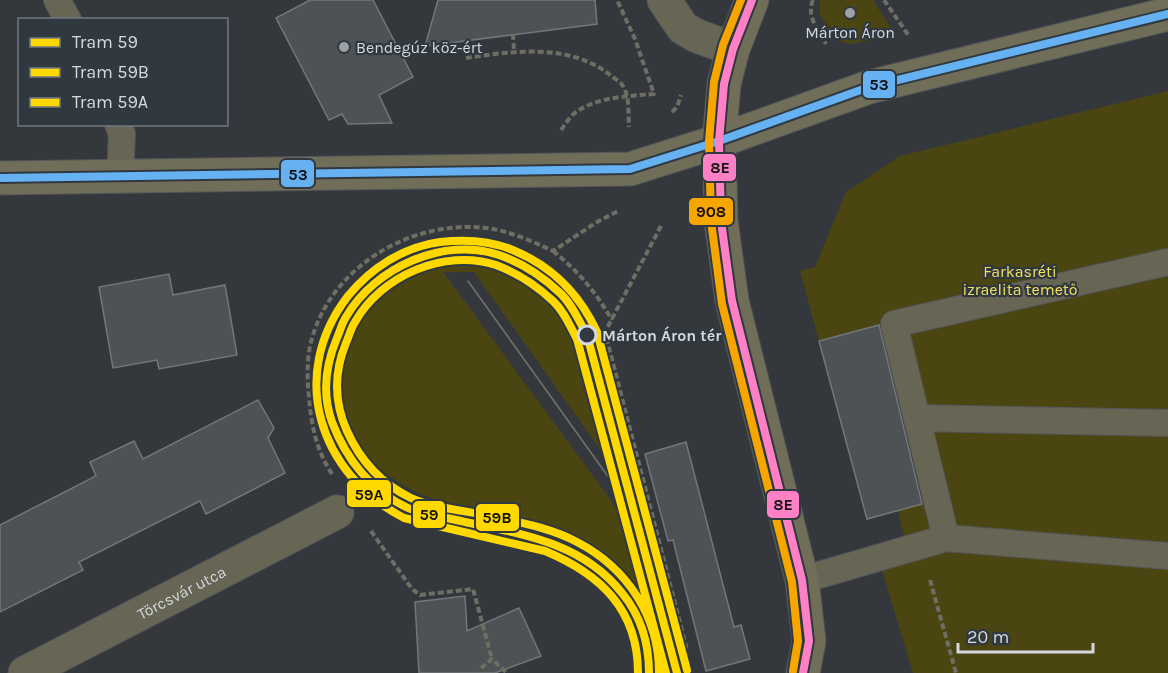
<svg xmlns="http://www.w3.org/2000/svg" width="1168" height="673" viewBox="0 0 1168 673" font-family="Karla,sans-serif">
<rect width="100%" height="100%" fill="#34383c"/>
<!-- green -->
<path fill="#4b4512" d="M820 0H873L895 35 850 44 837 40 820 15Z
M1168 91V673H913L882 570 905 539 898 511 926 503 879 325 819 341 800 271 815 267 846 192 900 156Z
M457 260C508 262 546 285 572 330L609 462 474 272H443L616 507 625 523 647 599 642 607C635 602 634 591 629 584 617 567 597 547 578 539 543 523 502 515 464 506 451 503 437 501 425 496 410 490 398 482 385 473 376 467 365 459 358 450 350 438 346 425 342 412 334 384 338 354 351 328 373 285 410 265 457 260Z"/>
<!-- building -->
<path fill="#4e5255" stroke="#73767a" stroke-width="1.5" d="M310 0H373L413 77 379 95 392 123 348 124 342 114 329 120 276 18Z
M438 0H595L597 24 425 46Z
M169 274 173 295 225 285 237 355 159 369 157 360 113 368 99 287Z
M879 325 922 504 867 519 819 341Z
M258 400 274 428 268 438 285 473 206 514 200 501 79 562 83 570 0 612V525L96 476 90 462 134 441 143 459Z
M686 442 734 627 741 625 750 659 706 671 673 540 668 541 645 454Z
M465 596 467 631 519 608 541 656 495 673H419L415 602Z"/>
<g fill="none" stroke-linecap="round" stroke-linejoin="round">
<!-- lane casing -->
<g stroke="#525558" stroke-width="28">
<path id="lane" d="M57 0 68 20
M118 124 122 134 120 177
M917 418 1168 423
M946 538 894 324 1168 262
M802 580 946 538 1168 556"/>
</g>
<!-- street casing -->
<g stroke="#525558" stroke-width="35">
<g id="street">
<path d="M664 0 683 28 697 36 733 49"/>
<path id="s1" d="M25 673 337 512"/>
</g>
</g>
<!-- secondary casing -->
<g stroke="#525558" stroke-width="35">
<path id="secondary" d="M752 0 733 49 724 84 719 141 721 221 732 301 802 580 809 641 803 673
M0 178 630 169 719 141 869 87 1168 14"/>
</g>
<!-- path -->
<path stroke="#6e6e65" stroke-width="4" stroke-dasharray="6 3" stroke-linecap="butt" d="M813 0C806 15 818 31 826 44
M884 0 909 36
M513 34 514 51
M466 58C513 51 568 43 609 74 613 78 620 81 623 86 630 97 628 114 629 127
M672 112 677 107 681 95
M561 130C565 125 570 116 576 112 597 97 629 96 654 94L635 39 617 0
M661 226 605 332 686 646 688 673
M553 251C579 272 595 291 612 320
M332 474C316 450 311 424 309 396 307 380 307 362 310 346 328 266 415 216 493 229 514 233 534 242 553 251L597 222 618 211
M371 531 412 589 420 595 473 589 492 659
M930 580 956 673
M481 668 492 659 507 673"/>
<!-- lane -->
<use href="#lane" stroke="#676554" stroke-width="26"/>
<!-- street -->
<use href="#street" stroke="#676554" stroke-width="33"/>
<!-- secondary -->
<use href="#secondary" stroke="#706e58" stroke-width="33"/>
<!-- tram -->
<path stroke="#72746c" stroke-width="1.5" d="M468 281 622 496 632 516 644 549
M647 559 656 605V631L652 673"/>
<!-- bus-1 casing -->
<g stroke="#303840" stroke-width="12">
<path id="bus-1" d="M0 178 630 169 719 141 869 87 1168 14"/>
</g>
<!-- bus-2 casing -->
<g stroke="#303840" stroke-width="12">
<path id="bus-2" d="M752 0 733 49 724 84 719 141 721 221 732 301 802 580 809 641 803 673"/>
</g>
<!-- bus-3 casing -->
<g stroke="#303840" stroke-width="12">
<path id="bus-3" d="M741 0 723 45 714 82 709 141 711 221 722 304 792 582 798 641 793 671"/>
</g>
<!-- bus-1 -->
<use href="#bus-1" stroke="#66b1f2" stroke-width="8"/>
<!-- bus-2 -->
<use href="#bus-2" stroke="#ff80c5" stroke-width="8"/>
<!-- bus-3 -->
<use href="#bus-3" stroke="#f7a600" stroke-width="8"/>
<!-- tram-1 casing -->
<g stroke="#303840" stroke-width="12">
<path id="tram-1" d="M649 673C649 644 641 616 622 593 583 543 523 534 465 522 447 517 425 516 408 508 371 491 346 459 332 422 322 394 326 364 337 338 340 331 342 323 346 317 374 268 444 236 499 255 522 263 542 276 560 293 572 304 579 321 587 335L677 673"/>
</g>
<!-- tram-2 casing -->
<g stroke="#303840" stroke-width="12">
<path id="tram-2" d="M659 673C659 616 627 568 577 542 549 527 517 522 486 515 466 511 429 507 411 498 382 484 360 460 347 431 334 402 334 372 346 343 349 336 351 328 355 322 381 276 444 248 496 265 517 273 536 285 553 301 564 311 570 326 577 339L666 673"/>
</g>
<!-- tram-3 casing -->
<g stroke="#303840" stroke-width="12">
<path id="tram-3" d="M638 673C638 609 600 574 545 551L404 518C319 474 287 375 348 296 371 268 403 247 440 242 466 239 491 240 515 251 553 267 580 295 597 332L687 670"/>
</g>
<!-- tram-1 -->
<use href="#tram-1" stroke="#ffd800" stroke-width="8"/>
<!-- tram-2 -->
<use href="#tram-2" stroke="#ffd800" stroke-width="8"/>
<!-- tram-3 -->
<use href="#tram-3" stroke="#ffd800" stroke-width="8"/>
</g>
<!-- markers -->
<g fill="#9ca1a5" stroke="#303840" stroke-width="2">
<circle cx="850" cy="13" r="6"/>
<circle cx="344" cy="47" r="6"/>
</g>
<circle fill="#303840" stroke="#d4d9de" stroke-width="3" cx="587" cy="335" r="9"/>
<g text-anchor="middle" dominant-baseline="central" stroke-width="4.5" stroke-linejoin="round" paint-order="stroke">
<!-- poi labels -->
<g font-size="16" fill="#d4d9de" stroke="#303840">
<text x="850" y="32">Márton Áron</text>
<text x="356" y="47" text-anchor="start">Bendegúz köz-ért</text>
</g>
<!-- park labels -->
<g font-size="16" fill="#f3e15e" stroke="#303840">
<text x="1020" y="271">Farkasréti<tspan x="1020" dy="18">izraelita temető</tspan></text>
</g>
<!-- stop labels -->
<g font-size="16" font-weight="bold" fill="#d4d9de" stroke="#303840" text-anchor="start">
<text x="602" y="335">Márton Áron tér</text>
</g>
<!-- street labels -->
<g font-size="16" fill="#d4d9de" stroke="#303840">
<text stroke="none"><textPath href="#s1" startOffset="176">Törcsvár utca</textPath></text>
</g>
</g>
<g stroke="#303840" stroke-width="2">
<rect x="862" y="70" width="34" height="29" rx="6" fill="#66b1f2"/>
<rect x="702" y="153" width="35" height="29" rx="6" fill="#ff80c5"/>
<rect x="280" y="159" width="35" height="29" rx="6" fill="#66b1f2"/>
<rect x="688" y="197" width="46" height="29" rx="6" fill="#f7a600"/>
<rect x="346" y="479" width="46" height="29" rx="6" fill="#ffd800"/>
<rect x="766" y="490" width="34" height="29" rx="6" fill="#ff80c5"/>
<rect x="412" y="500" width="34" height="29" rx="6" fill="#ffd800"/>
<rect x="475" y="503" width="45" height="29" rx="6" fill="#ffd800"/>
</g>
<g font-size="16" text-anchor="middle" font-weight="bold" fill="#111">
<text x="879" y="90">53</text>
<text x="720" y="173">8E</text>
<text x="298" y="180">53</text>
<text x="711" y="217">908</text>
<text x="369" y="500">59A</text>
<text x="783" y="510">8E</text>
<text x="429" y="520">59</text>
<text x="497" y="523">59B</text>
</g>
<!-- legend -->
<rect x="18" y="18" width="210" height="108" fill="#303840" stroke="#72787f" stroke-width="1.5"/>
<rect x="30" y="38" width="30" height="9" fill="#ffd800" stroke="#72787f" stroke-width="1.5"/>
<text x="72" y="48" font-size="18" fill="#d4d9de">Tram 59</text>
<rect x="30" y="68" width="30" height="9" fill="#ffd800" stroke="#72787f" stroke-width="1.5"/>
<text x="72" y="78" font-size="18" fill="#d4d9de">Tram 59B</text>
<rect x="30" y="98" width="30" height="9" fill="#ffd800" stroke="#72787f" stroke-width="1.5"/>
<text x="72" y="108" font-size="18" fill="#d4d9de">Tram 59A</text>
<!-- scale -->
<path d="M958 643v9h135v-9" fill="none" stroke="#d4d9de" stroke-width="3"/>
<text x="967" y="643" font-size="18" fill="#d4d9de" stroke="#303840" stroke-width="4.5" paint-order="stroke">20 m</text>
</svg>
